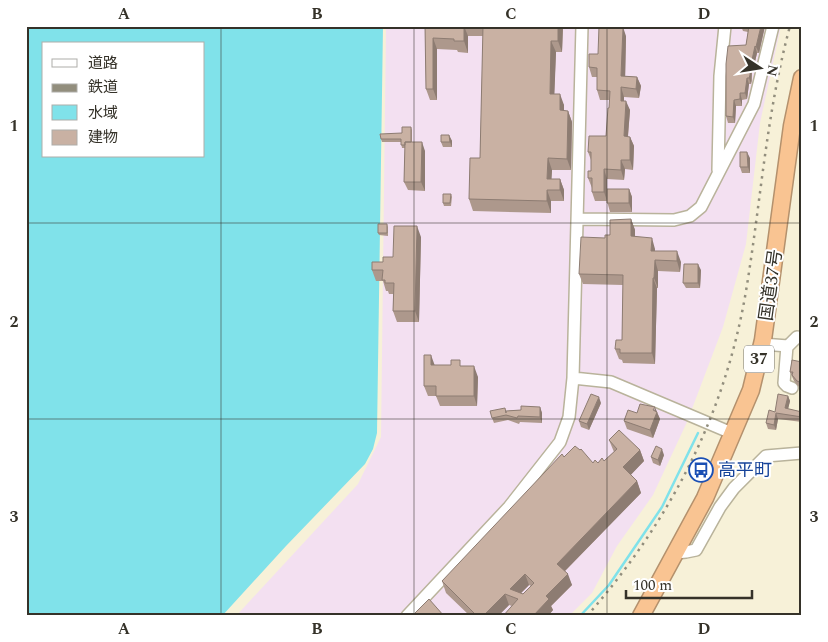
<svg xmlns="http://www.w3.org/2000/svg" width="828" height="642" viewBox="0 0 828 642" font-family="Spectral,'Noto Sans JP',serif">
<rect width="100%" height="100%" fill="#f7f1d8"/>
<!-- industrial -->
<path fill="#f3e0f1" d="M386 26H781L760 123 746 244 723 327 687 422 653 495 617 546 592 593 569 616H236L358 484 381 437Z"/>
<!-- water -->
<path fill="#80e2ea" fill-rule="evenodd" d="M26 26H383L377 433 373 449 365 464 286 546 222 616H26ZM44 44H204V156H44Z"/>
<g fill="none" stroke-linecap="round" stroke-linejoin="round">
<!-- stream -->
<path stroke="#80e2ea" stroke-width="2.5" d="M580 616 609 585 662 507 698 433"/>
<!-- minor casing -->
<g stroke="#b9b39b" stroke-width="14">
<path id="minor" d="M718 170 720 76 725 26
M578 219 674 220 690 216 701 207 754 104 773 26
M762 344 788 346 797 337 802 338
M787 346 784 383 787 386 792 388
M573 378 611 382 734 434
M676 553 686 552 696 550 720 507 734 488 766 456 802 453
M407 616 509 507 560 442 569 417 573 378 582 26"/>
</g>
<!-- highway casing -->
<g stroke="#b4916d" stroke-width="19">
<path id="highway" d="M641 616 705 498 751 390 763 340 792 126 802 78"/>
</g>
<!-- minor -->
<use href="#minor" stroke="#fff" stroke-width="11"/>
<!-- highway -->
<use href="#highway" stroke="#f9c492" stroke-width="16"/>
<!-- rail -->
<path stroke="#928e7d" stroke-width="2.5" stroke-dasharray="2.5 5" stroke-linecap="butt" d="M587 616C670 521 725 415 746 291 761 201 766 115 790 26"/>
</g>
<!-- wall -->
<path fill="#ad988c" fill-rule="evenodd" d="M425 26H563L562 52H556L554 94 564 105V111H568L572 122 571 170H552L551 179H560L564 190V201H551V213L473 211 469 199 480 158 483 36H468V53L458 52 457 50 437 49V100H430L426 89Z
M741 26H765L759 53H757L754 66H752V81L751 84H749L747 99 742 100V106H736L735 123H728L726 116 746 45 748 32 743 31Z
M626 36 625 76 637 77 641 86 639 98 624 97V101L630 110 628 137H630L634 146 633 170 625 169 624 180 607 179V189H629L632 197V212H610L607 201H595L592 192V188L588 178 591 171V160L588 152 606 136 609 108 610 100H600L597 90V77H592L589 67 598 54Z
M411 127 412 130V142L425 151V191L408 190 404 182 405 148H402L401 142H382L381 139 402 133Z
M449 135 452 141V147H443L441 142Z
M750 158V173H742L740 167Z
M451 194 452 197 451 206H444L443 203Z
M631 219 635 230V236L655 249V251L681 262 680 272 658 271V288H657L655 364 623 363 622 360 619 359 615 349 622 340 623 285 583 284 579 274 605 238Z
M387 224 388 227V236L379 235 378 233Z
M421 237 419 322H397L393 311V294H389L388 291H386L383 281H376L372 270 383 262 393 257Z
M701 270 700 288H686L683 283Z
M802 362V388L799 387 794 381 790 372Z
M435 365 462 366 478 377 477 406H440L436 396H428L424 386Z
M788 396 790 401 788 409 802 412V422L778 419 776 430 768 429 766 423Z
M601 403 589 430 581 427 579 421Z
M540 407 542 413V423L520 422 519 424 508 420 494 423 492 418 506 411 521 410Z
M656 411 660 419 653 438 627 429 624 421 637 413Z
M609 440 640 450 644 461 630 475 637 481 641 493 565 571 572 585 551 606 553 610 548 616H503L512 606 509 605 498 616H470L446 593 442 581 564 457 593 463 604 461 614 452ZM529 585 531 586 523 594 521 593Z
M664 455 660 466 653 463 651 457Z"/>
<!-- shaded-wall -->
<path fill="#8d7c72" d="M464 26 468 36V53L464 41Z
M558 26H563L562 52 558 41Z
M761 26H765L759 53 756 47Z
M623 27 626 36 625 85 621 76Z
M433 38 437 49V100L433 89Z
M551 41 556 52 554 105 550 94Z
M755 46 757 53 754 66 752 60Z
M750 60 752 66 751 84 749 78Z
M637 77 641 86 639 98 636 89Z
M747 78 749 84 747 99 745 93Z
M621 87 624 97V110L621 101Z
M740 93 742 100V106L740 99Z
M560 94 564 105V122L560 110Z
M734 100 736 106 735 123 733 117Z
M626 101 630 110 627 146 624 136Z
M568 111 572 122 571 170 567 159Z
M449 135 452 141V147L450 142Z
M630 137 634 146 633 170 630 160Z
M422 142 425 151V191L421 182Z
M747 152 750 158V173L748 167Z
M548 158 552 170 551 190 547 179Z
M621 160 625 169 624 180 621 170Z
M604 169 607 179V201L604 192Z
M560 179 564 190V201L560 190Z
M629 189 632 197V212L629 203Z
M547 190 551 201V213L547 201Z
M631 219 635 230V246L631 236Z
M417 226 421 237 419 322 415 311Z
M652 238 655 249V261L651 251Z
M677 251 681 262 680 272 677 261Z
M655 260 658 271V288L654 278Z
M698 264 701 270 700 288 698 283Z
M653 278 657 288 655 364 652 353Z
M431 355 435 366 431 365Z
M474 366 478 377 477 406 474 396Z
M788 396 790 401 787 413 785 408Z
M599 397 601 403 589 430 587 424Z
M540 407 542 413V423L540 417Z
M655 407 660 419 653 438 650 430Z
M776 413 778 419 776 430 774 425Z
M662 449 664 455 660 466 658 460Z
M640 450 644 461 627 479 623 467Z
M637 481 641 493 561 575 557 564Z
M525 574 529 585 516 598 510 589Z
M568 574 572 585 551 606 553 610 548 616H533L546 596Z
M505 594 509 605 498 616H483Z"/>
<!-- building -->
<path fill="#c9b1a3" stroke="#8d7c72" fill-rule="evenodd" d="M425 26H464V41H454V39L433 38V89H426Z
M483 26H558V41H551L550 94H560V110L568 111 567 159 548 158 547 179H560V190H547V201L469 199 470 158H480Z
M599 26 623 27 621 76 637 77 636 89 621 87V101H626L624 136 630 137V160H621V170L604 169V192H592V178H588V171H591V152H588L589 136H606L608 108H609L610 91 597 90V68L589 67V54H598Z
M749 26H761L756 47 755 46 752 60H750V75L749 78H747L745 93H740V99L734 100 733 117 726 116V64L728 46 746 45Z
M402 127H411V142H405V145H401V139H381L380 134 402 133Z
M441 135H449L450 142H441Z
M405 142H422L421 182H404Z
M740 152H747L748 167H740Z
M607 189H629V203H607Z
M443 194H451L450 203H443Z
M631 219V236L652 238 651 251H677V261L655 260 654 278H653L652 353H620V349H615L616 340H622L623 275 579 274 581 237 605 238V235H610V220Z
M378 224H387V233H378Z
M394 226H417L415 311H393L394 283H385V280H382L383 270H372V262H383V257H393Z
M684 264H698V283H683Z
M424 355H431V365H451V360H460V366H474V396H436V386H424Z
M792 360 802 362V383L797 381 792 375 793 372H790Z
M591 394 599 397 587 424 579 421Z
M778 394 788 396 785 408 802 412V417L776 413 774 425 766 423 769 410 775 412Z
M640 404 655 407 653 410 657 412 650 430 624 421 628 410 637 413Z
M521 406 540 407V417L518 416 517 418 506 415 492 418 490 411 505 408 506 413V411L521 410Z
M619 430 640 450 623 467 637 481 557 564 568 574 546 596 549 599 533 616H503L518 599 505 594 483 616H477L442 581 562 454 564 457 575 446 580 450 581 449 593 463 595 460 598 463 602 458 604 461 617 449 609 440ZM525 574 534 583 523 594 510 589Z
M656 446 662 449 658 460 651 457Z
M429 599 444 616H412Z"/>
<!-- grid -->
<path fill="none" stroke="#353229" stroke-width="1" stroke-opacity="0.55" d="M221 26V616M414 26V616M607 26V616M26 223H802M26 419H802"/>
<!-- icons -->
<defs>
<g id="bus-ring" transform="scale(1.25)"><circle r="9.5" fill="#fff" stroke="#1a4fb4" stroke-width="1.5"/><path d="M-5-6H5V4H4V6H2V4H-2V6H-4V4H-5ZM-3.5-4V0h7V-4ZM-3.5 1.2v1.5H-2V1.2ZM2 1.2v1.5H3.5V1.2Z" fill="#1a4fb4"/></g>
</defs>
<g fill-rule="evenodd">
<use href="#bus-ring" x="701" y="470"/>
</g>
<g text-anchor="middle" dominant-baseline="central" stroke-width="4" stroke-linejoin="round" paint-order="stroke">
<!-- shield labels -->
<rect fill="#fff" stroke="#727069" stroke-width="1" x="744" y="345.5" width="30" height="27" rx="4"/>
<g font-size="16" font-weight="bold" fill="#353229">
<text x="759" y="359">37</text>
</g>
<!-- street labels -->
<g font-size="18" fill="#353229" stroke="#fff">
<text transform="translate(771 285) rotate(-82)">国道37号</text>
</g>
<!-- transit labels -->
<g font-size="18" fill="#164399" stroke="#fff" text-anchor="start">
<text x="718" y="470">高平町</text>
</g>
</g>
<!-- border -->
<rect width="828" height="642" fill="none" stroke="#ffffff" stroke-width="55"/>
<!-- legend -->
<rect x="42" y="42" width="162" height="115" fill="#ffffff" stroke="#aeada9"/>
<rect x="52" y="59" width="25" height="8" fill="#ffffff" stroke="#aeada9"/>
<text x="88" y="68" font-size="15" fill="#353229">道路</text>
<rect x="52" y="84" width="25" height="8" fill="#928e7d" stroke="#aeada9"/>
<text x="88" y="92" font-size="15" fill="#353229">鉄道</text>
<rect x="52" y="105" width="25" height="15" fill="#80e2ea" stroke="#aeada9"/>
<text x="88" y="118" font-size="15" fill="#353229">水域</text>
<rect x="52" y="130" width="25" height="15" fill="#c9b1a3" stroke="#aeada9"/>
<text x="88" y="142" font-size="15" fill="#353229">建物</text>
<!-- north arrow -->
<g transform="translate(760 68) rotate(102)" stroke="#ffffff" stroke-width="4" paint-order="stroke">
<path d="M0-4L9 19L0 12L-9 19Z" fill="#353229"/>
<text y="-8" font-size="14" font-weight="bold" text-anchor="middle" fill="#353229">N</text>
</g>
<!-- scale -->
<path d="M626 590v8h126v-8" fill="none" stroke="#353229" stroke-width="2.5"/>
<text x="633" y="590" font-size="15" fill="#353229" stroke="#ffffff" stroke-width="4" paint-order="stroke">100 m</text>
<rect x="28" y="28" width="772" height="586" fill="none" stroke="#353229" stroke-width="2"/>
<g font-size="16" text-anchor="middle" font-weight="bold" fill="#353229">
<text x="124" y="19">A</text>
<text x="317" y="19">B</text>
<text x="511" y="19">C</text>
<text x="704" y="19">D</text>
<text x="14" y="131">1</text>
<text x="814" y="131">1</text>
<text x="14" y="327">2</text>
<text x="814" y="327">2</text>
<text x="14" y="522">3</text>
<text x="814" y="522">3</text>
<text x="124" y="634">A</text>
<text x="317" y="634">B</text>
<text x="511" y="634">C</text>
<text x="704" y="634">D</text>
</g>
</svg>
